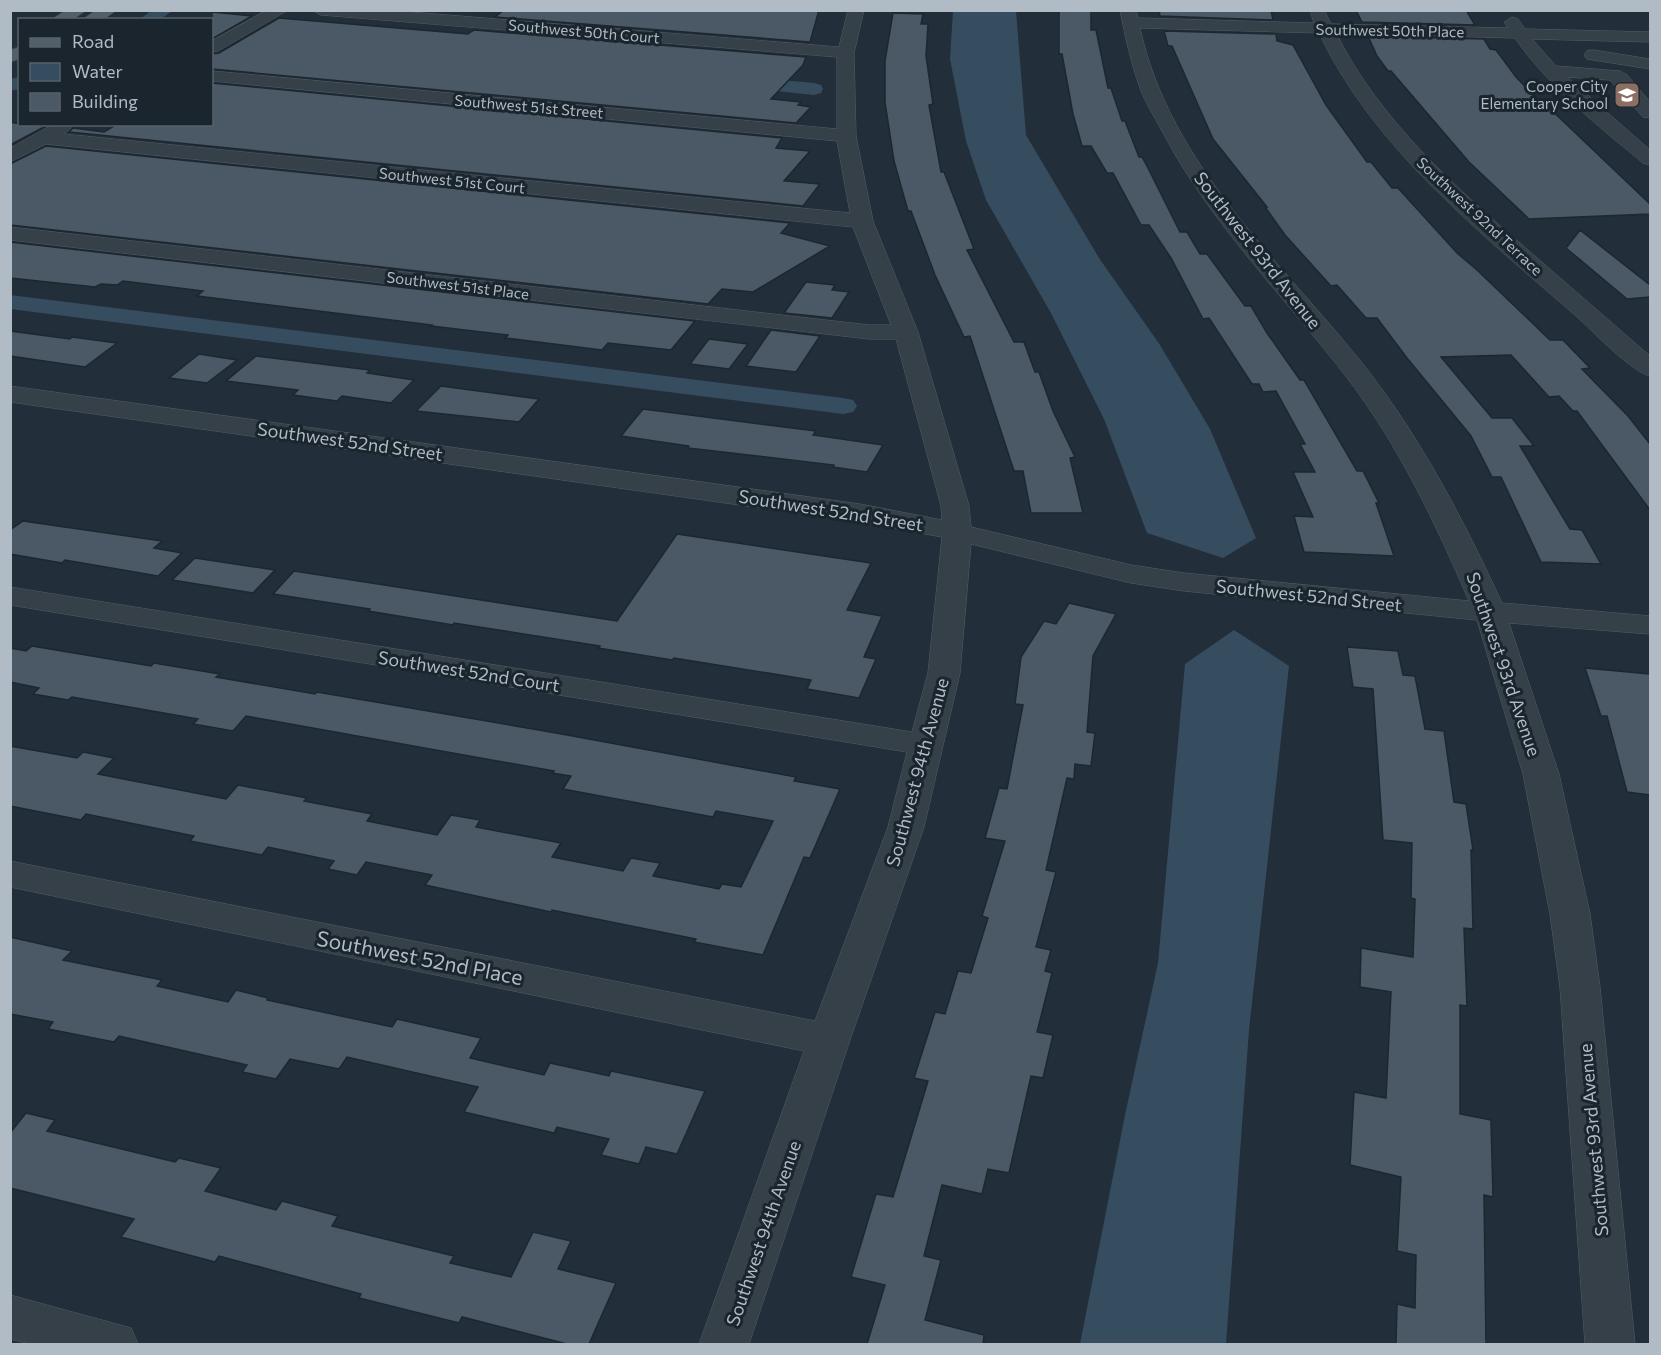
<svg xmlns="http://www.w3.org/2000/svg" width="1661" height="1355" viewBox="0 0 1661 1355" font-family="Commissioner,sans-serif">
<rect width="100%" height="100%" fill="#222e39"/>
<!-- water -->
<path fill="#364d60" d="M953 11H1016L1026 135 1099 258 1160 345 1210 429 1256 538 1223 558 1147 533 1104 419 1051 313 986 200 966 141 950 59Z
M1234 630 1289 666 1249 1030 1226 1344H1080L1125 1115 1158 963 1185 664Z"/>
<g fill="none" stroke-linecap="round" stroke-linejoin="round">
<!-- canal -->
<path fill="#364d60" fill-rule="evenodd" d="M152 10H173L160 20H139Z
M736 76 814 83 821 85 823 89 821 93 814 95 729 86 727 82 729 78Z
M20 77V89L10 91V79Z
M10 295 843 398 853 400 857 406 853 412 843 414 10 309Z"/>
</g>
<!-- building -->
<path fill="#4a5965" stroke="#1d2730" stroke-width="1.5" d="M504 10H819L810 42 495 17Z
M1059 10H1091V30H1096L1108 88H1111L1122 121H1125L1139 157H1142L1148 168 1180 232H1187L1200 254H1207L1245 306H1251L1267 333 1300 380H1304L1357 471H1363L1379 503H1376L1394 556 1304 552 1294 516 1313 517 1293 472H1315L1300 444H1305L1276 391 1263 392 1259 384H1252L1209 318 1203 319 1171 258 1149 225H1141L1113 173H1107L1091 146H1082L1073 114 1062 54H1059Z
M1159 10H1271L1273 20 1160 16Z
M1356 10H1466L1475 25 1362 22Z
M212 12 252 16 212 39Z
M893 13 923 14 921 24H928L926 56 933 104 929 105 941 172H944L974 249 967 250 1014 342H1024L1035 372H1039L1053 411 1075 457 1070 458 1083 513H1031L1023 471H1014L970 336 964 337 935 275 911 211H908L894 161 885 102V61Z
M279 18 468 34 474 30 806 57 803 65 771 99 801 102 798 105 811 107 796 123 212 69V54L219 53Z
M1164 31 1276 34 1277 41 1293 45 1326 105 1367 162H1371L1392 188H1398L1457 253 1477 270 1550 340H1563L1590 368 1582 369 1628 416 1650 444V510L1577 411H1573L1559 396 1549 397 1511 355 1441 357 1492 418H1512L1534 446H1520L1570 529 1582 530 1601 564 1541 562 1501 477H1492L1471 436 1407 358 1377 318H1366L1337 285 1331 286 1285 235 1265 207H1267L1213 139 1172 46H1168Z
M1368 36 1484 39 1490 49 1496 50 1516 77 1542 104H1545L1650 204V214L1529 219 1469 162 1391 71H1388L1377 56Z
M212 83 782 138 776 148 810 151 784 181 820 184 803 206 69 132 73 128 104 132 117 124H212Z
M10 122 20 124 46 126 10 145Z
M46 146 790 223 781 233 830 246 753 292 722 289 708 304 10 225V164Z
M1580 230 1650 285V297L1627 299 1566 248Z
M10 242 695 321 671 350 608 343 602 350 505 338 508 335 431 326 432 325 197 296 203 291 123 281 117 285 101 284 95 287 10 278Z
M806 282 835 285 832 290 849 292 832 318 784 313Z
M771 330 820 336 796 372 746 366Z
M10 331 70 339 72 337 117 343 85 367 10 356Z
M709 339 748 344 729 369 690 364Z
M199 354 237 360 207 383 169 378Z
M256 356 370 370 367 373 414 380 391 403 342 396 337 401 293 395 298 390 226 381Z
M441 386 539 399 519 422 416 411Z
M643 409 816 431 813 435 883 445 867 472 833 467 834 465 688 448 689 446 621 436Z
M23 521 162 541 154 548 182 553 158 576 65 560 62 563 10 554V530Z
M677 534 871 563 847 610 882 616 864 657 876 659 859 698 807 689 811 680 674 658 672 660 598 648 600 646 454 623 453 625 368 611 370 609 273 594 294 571 617 621Z
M195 558 275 570 253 593 172 580Z
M1069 603 1116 614 1093 656 1087 732 1095 733 1091 766 1075 764 1074 779 1067 778 1046 870 1056 872 1036 947 1051 950 1045 971 1052 973 1037 1032 1053 1035 1043 1078 1031 1076 1009 1173 988 1169 982 1194 942 1185 924 1256 941 1260 925 1320 984 1335 983 1344H867L885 1285 851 1277 876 1194 893 1197 928 1081 914 1078 935 1012 945 1014 958 971 971 973 988 918 982 916 1005 841 985 838 999 788 1007 789 1023 705 1015 704 1021 657 1044 621 1056 624Z
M32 646 151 666 154 663 220 674 216 677 315 694 317 692 556 733 796 777 794 781 840 789 810 858 804 857 763 955 694 942 696 939 552 910 551 912 425 885 432 875 366 862 357 875 328 869 334 861 268 847 262 855 190 841 194 836 86 814 81 820 10 806V746L77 758 83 752 114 758 98 774 226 799 238 785 307 798 304 801 372 814 367 821 437 835 451 815 480 820 476 827 561 843 552 857 623 871 631 858 660 863 653 876 719 889 722 884 741 887 773 821 716 811 713 817 563 789 571 776 552 773 554 771 246 716 233 731 193 724 198 719 72 697 68 700 33 694 39 688 10 682V648L26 651Z
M1347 647 1398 651 1403 675 1415 676 1425 729 1444 731 1454 802 1466 804 1473 850H1471L1473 929 1464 928 1467 1006 1460 1005V1114L1491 1120 1493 1197 1484 1195 1486 1344H1396L1397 1304 1415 1308 1416 1255 1397 1251 1401 1177 1350 1165 1354 1092 1386 1098 1391 992 1360 987 1361 948 1413 957 1415 899 1411 898 1412 843 1383 840 1373 689 1353 687Z
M1585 668 1650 674V795L1627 792 1607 716H1601Z
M10 937 72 951 63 960 162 980 157 986 228 1002 236 990 268 998 267 1000 392 1027 397 1019 481 1038 470 1058 544 1075 550 1063 609 1076 611 1071 705 1091 677 1154 646 1147 639 1164 601 1155 609 1139 557 1127 554 1133 464 1112 478 1087 347 1057 339 1069 290 1059 276 1079 242 1072 247 1065 119 1036 114 1042 48 1029 53 1022 10 1014Z
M26 1113 55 1120 47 1131 175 1162 179 1158 221 1168 205 1191 276 1210 282 1201 338 1216 332 1226 454 1256 450 1263 511 1277 533 1232 571 1241 558 1269 616 1283 589 1344H567L462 1317 459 1323 359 1298 361 1294 219 1256 215 1262 121 1237 134 1219 10 1188V1133Z"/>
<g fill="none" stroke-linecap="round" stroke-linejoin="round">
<!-- minor casing -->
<g stroke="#535e67" stroke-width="1">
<path id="minor" d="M267 10H288L218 51 212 52V41Z
M313 10H386L839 47 848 10H864L854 53 856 136 873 221 918 332 969 506 971 527 1131 565 1184 573 1469 601C1436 524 1399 446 1348 379 1284 296 1209 222 1161 129 1154 116 1145 102 1140 88 1131 63 1125 36 1120 10H1136L1138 18 1314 23 1310 10H1324L1331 24 1508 28 1504 22 1512 17 1518 19 1525 29 1650 32V42L1532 39 1556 66 1620 71 1627 75 1650 102V118L1643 117 1610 80 1567 77 1650 150V165L1643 163C1597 125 1549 87 1515 38L1336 33C1380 121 1456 188 1529 251 1569 286 1610 321 1650 356V376C1630 371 1593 331 1576 316 1481 233 1374 149 1319 33L1140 28C1170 166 1282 262 1366 368 1422 440 1464 521 1502 603L1650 616V634L1509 623 1559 774 1590 914 1600 987 1635 1344H1585L1560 987 1550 914 1523 774 1477 620 1184 591 1131 583 971 544 960 673 924 827 850 1040 749 1344H699L804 1051 10 887V861L815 1021 888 827 907 752 10 605V587L912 732 928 673 942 537 860 522 10 402V386L860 504 942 520 941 506 896 339H869L10 240V227L869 325H891L853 227 46 144 10 162V148L54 124H69L71 128 64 134 850 213 837 141 212 81V71L837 129V57L321 15Z
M1593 50 1650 59V69L1587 59 1584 55 1587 51Z
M10 1295 131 1328 138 1344H31L10 1339Z"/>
</g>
<!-- major casing -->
<g stroke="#3f4952" stroke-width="1">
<path id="major" d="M66 10H87L72 20H51Z
M96 10H117L103 20H82Z
M20 47V59L10 62V50Z"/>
</g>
<!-- minor -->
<use href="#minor" fill="#354049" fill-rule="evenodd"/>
<!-- major -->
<use href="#major" fill="#535f69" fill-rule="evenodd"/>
</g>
<!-- icons -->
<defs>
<g id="school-square" transform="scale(1.35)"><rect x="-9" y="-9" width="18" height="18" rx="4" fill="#8d6e63" stroke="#1b252e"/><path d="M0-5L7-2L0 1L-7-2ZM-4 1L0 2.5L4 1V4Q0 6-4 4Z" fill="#fff"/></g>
</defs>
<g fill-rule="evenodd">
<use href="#school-square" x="1627" y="95"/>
</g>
<g text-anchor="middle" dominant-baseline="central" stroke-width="6" stroke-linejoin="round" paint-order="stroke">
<!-- far-street labels -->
<g font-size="15" fill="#b0bbc5" stroke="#1b252e">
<text transform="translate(1390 30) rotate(1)">Southwest 50th Place</text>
<text transform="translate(584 31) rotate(5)">Southwest 50th Court</text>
<text transform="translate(529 106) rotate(5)">Southwest 51st Street</text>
<text transform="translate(452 180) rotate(6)">Southwest 51st Court</text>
<text transform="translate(1480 216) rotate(43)">Southwest 92nd Terrace</text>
<text transform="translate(458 285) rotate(7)">Southwest 51st Place</text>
</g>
<!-- far-poi labels -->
<g font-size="15" fill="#b0bbc5" stroke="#1b252e" text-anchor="end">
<text x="1608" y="86">Cooper City<tspan x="1608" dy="17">Elementary School</tspan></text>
</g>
<!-- street labels -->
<g font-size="18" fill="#b0bbc5" stroke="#1b252e">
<text transform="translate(1258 250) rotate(52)">Southwest 93rd Avenue</text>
<text transform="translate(350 441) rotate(8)">Southwest 52nd Street</text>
<text transform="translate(831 510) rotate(9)">Southwest 52nd Street</text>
<text transform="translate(1309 595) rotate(6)">Southwest 52nd Street</text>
<text transform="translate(1504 664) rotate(71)">Southwest 93rd Avenue</text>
<text transform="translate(469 671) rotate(9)">Southwest 52nd Court</text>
<text transform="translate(917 772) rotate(-75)">Southwest 94th Avenue</text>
<text transform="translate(1593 1140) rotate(-95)">Southwest 93rd Avenue</text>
<text transform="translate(763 1233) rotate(-71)">Southwest 94th Avenue</text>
</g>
<!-- near-street labels -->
<g font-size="21" fill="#b0bbc5" stroke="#1b252e">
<text transform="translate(420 957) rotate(11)">Southwest 52nd Place</text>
</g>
</g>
<!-- border -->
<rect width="1661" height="1355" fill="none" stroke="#b0bbc5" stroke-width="24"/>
<!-- legend -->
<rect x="18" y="18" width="195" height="108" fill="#1b252e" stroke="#57616a" stroke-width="1.5"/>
<rect x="30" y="38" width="30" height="9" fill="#535f69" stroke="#57616a" stroke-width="1.5"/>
<text x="72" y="48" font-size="18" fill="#b0bbc5">Road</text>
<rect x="30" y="63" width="30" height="18" fill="#364d60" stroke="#57616a" stroke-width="1.5"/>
<text x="72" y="78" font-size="18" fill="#b0bbc5">Water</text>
<rect x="30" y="93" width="30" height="18" fill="#4a5965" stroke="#57616a" stroke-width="1.5"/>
<text x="72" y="108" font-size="18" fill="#b0bbc5">Building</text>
</svg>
